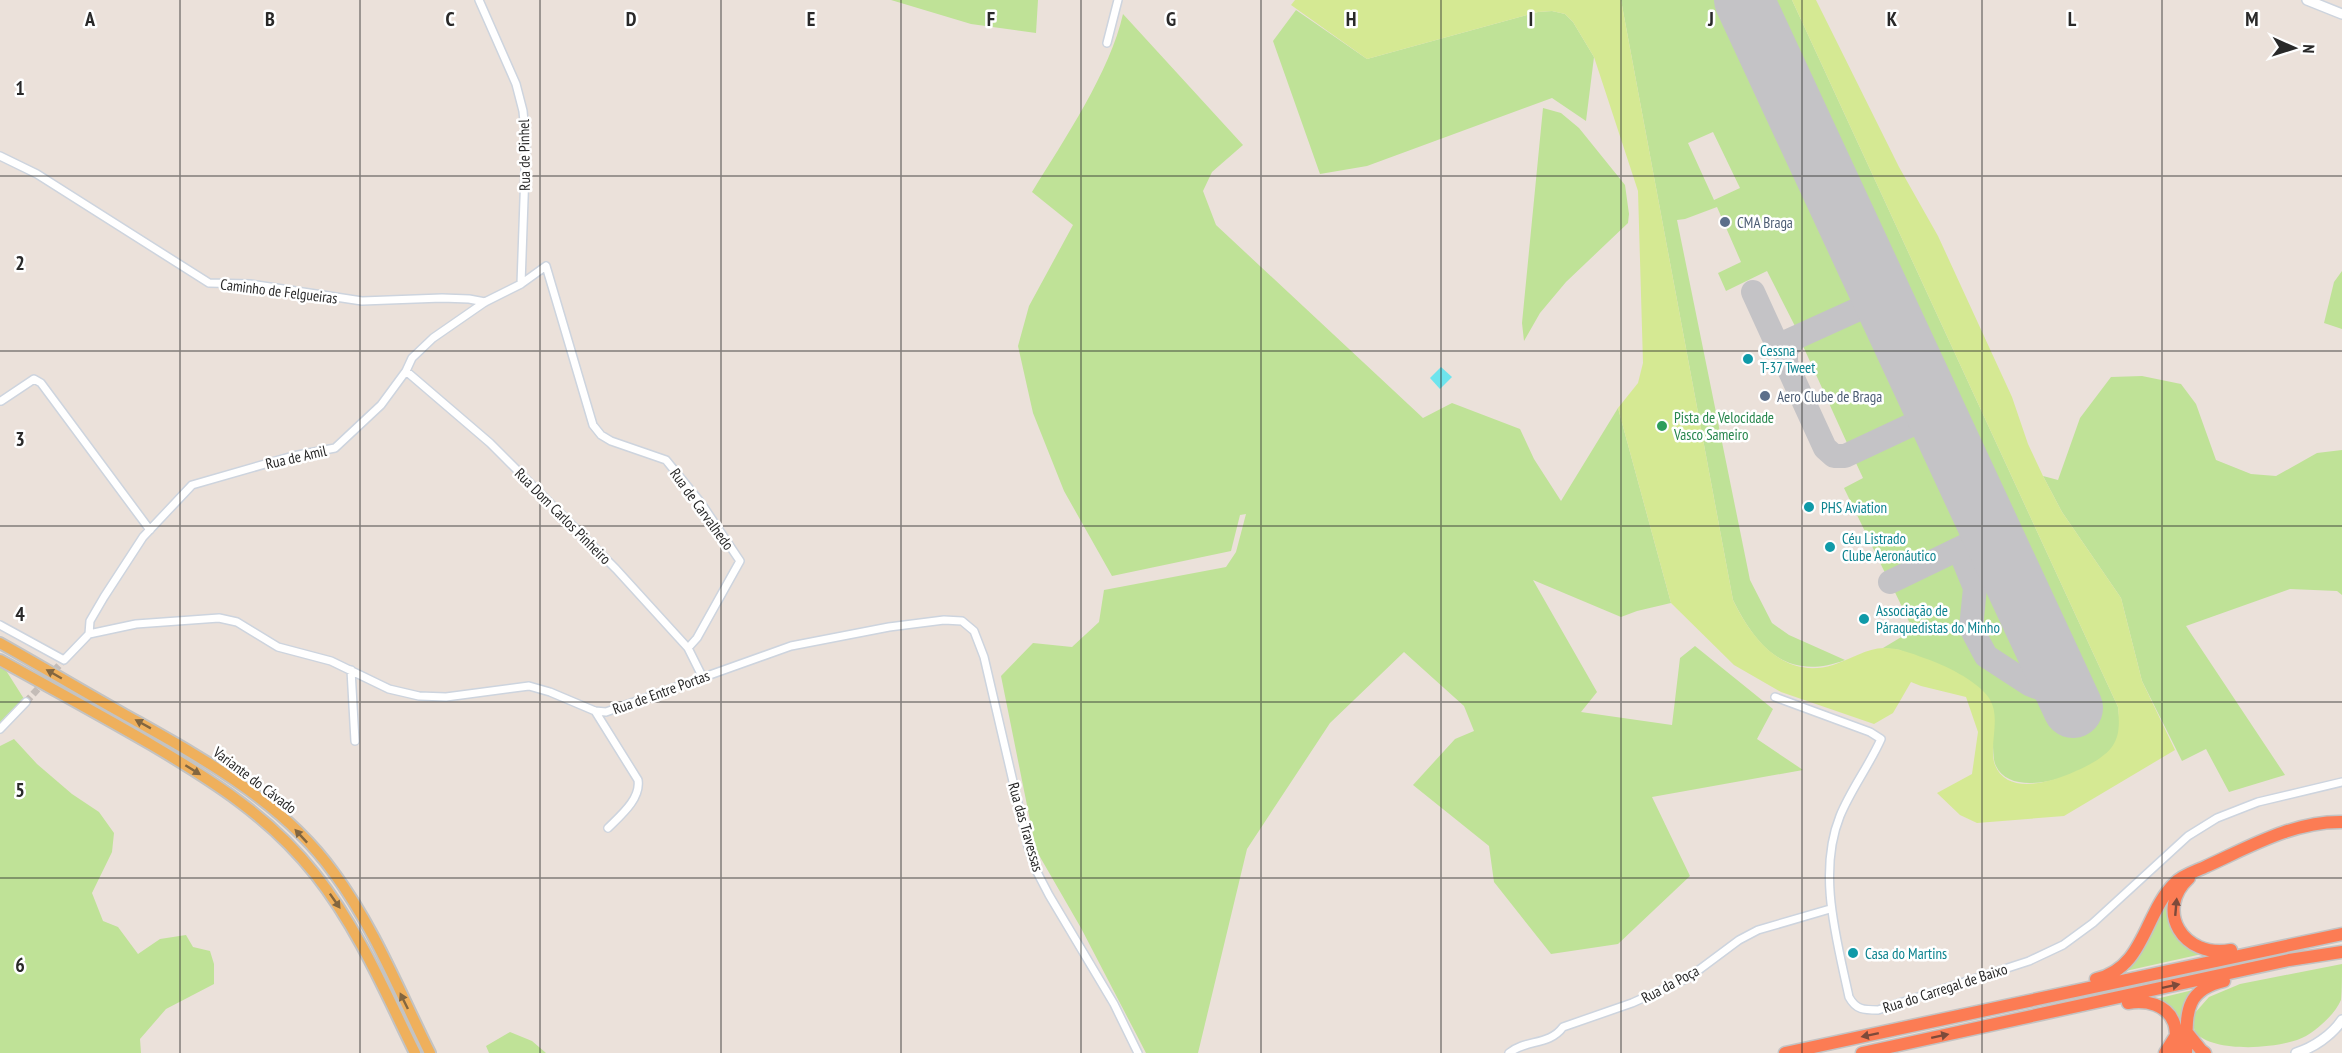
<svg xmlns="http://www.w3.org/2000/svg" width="2342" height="1053" viewBox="0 0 2342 1053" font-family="'PT Sans Narrow',sans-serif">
<rect width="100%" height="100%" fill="#ebe1da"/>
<!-- green -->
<path fill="#bfe297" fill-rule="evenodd" d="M891 0H1038L1036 33 971 24Z
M1621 0H1726L1863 293V298L1859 302 1797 330 1767 271 1726 291 1718 273 1741 262 1717 207 1685 219 1677 220 1750 580 1772 623 1789 635 1845 660C1787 682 1757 648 1733 600ZM1713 132 1740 188 1714 200 1688 143Z
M1759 0H1792L2118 707C2119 717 2121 729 2118 739 2107 769 2014 805 1996 766 1991 757 1994 723 1993 711L1900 650 1883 648 1913 630 1892 586 1954 559 1957 560 1969 587 1966 630 1982 660 2041 699 2059 716 2087 702Z
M1296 10 1367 59 1538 12 1552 11 1565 14 1573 22 1594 57 1586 121 1552 98 1367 166 1320 174 1273 41Z
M1123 14 1243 145 1212 172 1203 191 1216 225 1423 418 1452 403 1520 429 1534 459 1561 501 1618 408 1671 603 1637 611 1621 617 1533 580 1597 692 1581 712 1672 725 1680 658 1695 646 1773 709 1757 739 1803 770 1652 797 1690 876 1618 944 1551 954 1494 882 1489 846 1413 785 1455 739 1474 731 1464 706 1404 652 1330 723 1247 849 1198 1053H1146L1081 928 1036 850 1001 676 1033 643 1072 647 1099 622 1104 590 1226 567 1236 552 1246 514 1240 515 1231 551 1112 576 1064 491 1033 413 1018 346 1029 306 1073 225 1032 192C1064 140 1110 72 1123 14Z
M1543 108 1561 113 1579 128 1625 185 1629 214 1628 223 1566 282 1540 313 1524 341 1522 323Z
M2342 271V329L2324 323 2334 282Z
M1869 312 1873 314 1917 408 1916 414 1854 446 1847 443 1803 346 1805 342Z
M2142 376 2181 384 2196 404 2216 460 2251 474 2276 476 2317 453 2342 450V595L2337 591 2290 589 2186 626 2285 775 2229 792 2206 749 2182 761 2142 681 2121 598 2062 512 2043 476 2058 480 2080 418 2111 377Z
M1923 429 1926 431 1971 525 1965 539 1887 577 1844 488 1863 478 1856 463 1859 457Z
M1976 548 1982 551 2033 661V670L2028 674 2021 673 1994 656 1977 628 1981 587 1968 556 1970 551Z
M0 661 26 702 0 729Z
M14 739 37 764 72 794 99 812 114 833 112 852 92 893 103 921 118 927 138 954 160 939 186 935 193 947 210 951 214 964V984L166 1009 140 1039 141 1053H0V746Z
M2172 894C2167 924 2172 942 2202 954L2121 972C2140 960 2146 942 2155 922 2160 912 2166 903 2172 894Z
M2342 964C2342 974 2342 991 2341 1000 2335 1014 2318 1029 2306 1036 2281 1050 2211 1053 2195 1032 2193 1027 2194 1019 2194 1014L2209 997 2240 984Z
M2197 989 2183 1048C2179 1026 2179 1007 2156 999Z
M510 1032 532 1041 546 1053H489L486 1046Z"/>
<!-- pitch -->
<path fill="#d5e993" d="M1295 0H1621L1733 600C1752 639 1784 680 1833 665 1849 660 1867 648 1884 648 1898 648 1911 653 1924 658 1943 664 1978 681 1989 698 2002 718 1988 745 1995 765 2010 804 2078 773 2100 758 2120 745 2120 729 2118 707L1792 0H1816L1899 167 1938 236 2012 397 2028 444 2043 476 2062 512 2121 598 2142 681 2175 750 2064 816 1977 823 1960 815 1937 793 1972 774 1978 732 1966 697 1921 686 1911 682 1893 713 1874 724 1781 692 1734 665 1671 603 1618 408 1638 383 1643 363 1638 191 1594 57 1573 22 1565 14 1552 11 1538 12 1367 59 1291 5Z"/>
<!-- water -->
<path fill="#6ee4ed" d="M1441 367 1452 377 1440 389 1430 378Z"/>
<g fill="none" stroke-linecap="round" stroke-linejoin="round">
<!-- taxiway -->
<path stroke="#c4c3c6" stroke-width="24" d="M1753 292 1774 338 1781 342H1786L1872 303 1877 296V287
M1793 341 1786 350V363L1825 448 1834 456H1845L1924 419 1930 414 1931 403
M1979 539H1988L2000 550
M1959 549 1975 588 1971 628 1986 656 2029 684 2069 700
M1890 582 1979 539 1985 532V520"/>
<!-- runway -->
<path stroke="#c4c3c6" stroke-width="60" d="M1744 0 2073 708"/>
<!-- street-tunnel -->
<path stroke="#c4bcb7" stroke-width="7" stroke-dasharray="7 3.5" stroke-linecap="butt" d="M26 702 64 660"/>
<!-- street casing -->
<g stroke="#cdd4de" stroke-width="10">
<path id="street" d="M479 0 516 84 523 111 526 143 521 284
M1107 43 1118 0
M0 156 37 174 209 283 250 284 362 301 442 298 469 299 485 302
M406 371 490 443 616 569 688 648 703 678
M1 401 34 379 41 383 150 530
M0 625 64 660 89 634
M89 634 136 624 219 618 237 622 278 647 331 661 389 689 419 696 446 697 529 686 550 692 595 711 606 712 791 646 889 627 944 620 962 621 974 631 984 657 1028 846 1037 872 1049 895 1114 1004 1138 1053
M89 634 90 621 104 597 143 537 192 485 293 456 335 448 381 405 406 371 412 358 433 338 485 302 521 284 546 266 593 425 601 435 611 441 666 460 701 503 740 561 697 638 688 648
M351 670 355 741
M1775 697 1870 732 1881 739C1869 766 1851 789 1840 816 1817 873 1837 940 1849 997 1856 1010 1864 1010 1878 1010L2029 961 2063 945 2093 923 2188 836 2217 818 2258 802 2342 782
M595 711 638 780C641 799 620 816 608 828
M0 729 26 702
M1509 1053C1526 1039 1549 1046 1563 1027L1632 1003 1688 978 1739 940 1758 930 1830 909"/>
</g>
<!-- secondary casing -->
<g stroke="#cdd4de" stroke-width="12">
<path id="secondary" d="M2307 0 2342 14
M2296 1053C2313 1048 2332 1035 2342 1020"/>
</g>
<!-- primary casing -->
<g stroke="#c3c3c3" stroke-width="14">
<path id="primary" d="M0 643C41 666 81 690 122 713 198 756 282 800 334 873 374 927 400 993 430 1053
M0 660C51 688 102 716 152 745 213 781 270 817 315 874 358 928 385 992 415 1053"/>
</g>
<!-- highway casing -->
<g stroke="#c3c3c3" stroke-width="15">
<path id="highway" d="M2189 878C2154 910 2183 959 2231 950
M2096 979C2145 968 2144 913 2175 883 2182 875 2197 871 2207 866 2249 847 2294 821 2342 822
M2128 1003C2146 1000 2167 1004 2174 1023 2177 1031 2176 1044 2176 1053
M2185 1030 2201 1050 2205 1053
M1785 1053 2342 934
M1862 1053 2289 960 2342 952
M2165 1053 2175 1037
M2186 1053C2188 1020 2180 991 2224 981"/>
</g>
<!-- street -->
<use href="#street" stroke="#fff" stroke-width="7"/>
<!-- secondary -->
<use href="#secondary" stroke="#fff" stroke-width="9"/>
<!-- primary -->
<use href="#primary" stroke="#efb05c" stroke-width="10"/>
<!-- highway -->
<use href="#highway" stroke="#fc7c54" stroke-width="12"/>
</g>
<!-- one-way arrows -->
<defs><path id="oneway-solid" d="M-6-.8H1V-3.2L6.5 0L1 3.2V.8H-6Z" transform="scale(1.5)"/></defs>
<g fill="#826640">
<use href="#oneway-solid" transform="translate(54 674) rotate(-150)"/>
<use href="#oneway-solid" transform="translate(143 724) rotate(-151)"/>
<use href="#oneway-solid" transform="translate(193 770) rotate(32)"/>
<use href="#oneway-solid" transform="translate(301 836) rotate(-133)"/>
<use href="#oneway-solid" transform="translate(335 901) rotate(55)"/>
<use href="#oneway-solid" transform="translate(404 1001) rotate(-116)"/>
</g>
<g fill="#7d4a3a">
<use href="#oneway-solid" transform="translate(2176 907) rotate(-85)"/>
<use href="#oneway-solid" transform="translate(2171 986) rotate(-12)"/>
<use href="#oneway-solid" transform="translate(1870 1035) rotate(168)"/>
<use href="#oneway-solid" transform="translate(1940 1036) rotate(-12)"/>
</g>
<!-- grid -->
<path fill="none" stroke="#292929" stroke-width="1.5" stroke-opacity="0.55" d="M180 0V1053M360 0V1053M540 0V1053M721 0V1053M901 0V1053M1081 0V1053M1261 0V1053M1441 0V1053M1621 0V1053M1802 0V1053M1982 0V1053M2162 0V1053M0 176H2342M0 351H2342M0 526H2342M0 702H2342M0 878H2342"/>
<!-- markers -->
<g fill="#5c6f8a" stroke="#fff" stroke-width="2">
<circle cx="1725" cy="222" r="6"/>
<circle cx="1765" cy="396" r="6"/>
</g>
<g fill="#0f9aa8" stroke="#fff" stroke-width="2">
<circle cx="1748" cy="359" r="6"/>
<circle cx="1809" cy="507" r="6"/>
<circle cx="1830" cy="547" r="6"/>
<circle cx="1864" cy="619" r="6"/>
<circle cx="1853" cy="953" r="6"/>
</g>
<circle fill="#2e9e5b" stroke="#fff" stroke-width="2" cx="1662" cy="426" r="6"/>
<g text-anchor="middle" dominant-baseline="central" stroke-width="5" stroke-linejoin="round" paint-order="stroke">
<!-- street labels -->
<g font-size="15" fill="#292929" stroke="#fff">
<text transform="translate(524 155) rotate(-91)">Rua de Pinhel</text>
<text transform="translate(279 291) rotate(7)">Caminho de Felgueiras</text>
<text transform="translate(296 457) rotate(-13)">Rua de Amil</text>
<text transform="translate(702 509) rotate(54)">Rua de Carvalhedo</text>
<text transform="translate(563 516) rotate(45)">Rua Dom Carlos Pinheiro</text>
<text transform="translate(661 692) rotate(-20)">Rua de Entre Portas</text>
<text transform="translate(255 780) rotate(37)">Variante do Cávado</text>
<text transform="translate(1026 827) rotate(74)">Rua das Travessas</text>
<text transform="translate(1670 984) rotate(-28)">Rua da Poça</text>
<text transform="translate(1945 988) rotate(-18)">Rua do Carregal de Baixo</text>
</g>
<!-- service labels -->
<g font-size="15" fill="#4e5e75" stroke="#fff" text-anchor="start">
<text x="1737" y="222">CMA Braga</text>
<text x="1777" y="396">Aero Clube de Braga</text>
</g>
<!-- culture labels -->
<g font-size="15" fill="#0d838f" stroke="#fff" text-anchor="start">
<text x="1760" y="350">Cessna<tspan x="1760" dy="17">T-37 Tweet</tspan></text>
<text x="1821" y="507">PHS Aviation</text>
<text x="1842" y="538">Céu Listrado<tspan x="1842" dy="17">Clube Aeronáutico</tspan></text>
<text x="1876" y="610">Associação de<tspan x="1876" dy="17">Páraquedistas do Minho</tspan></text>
<text x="1865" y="953">Casa do Martins</text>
</g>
<!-- leisure labels -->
<g font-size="15" fill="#27864d" stroke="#fff" text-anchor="start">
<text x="1674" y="417">Pista de Velocidade<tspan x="1674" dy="17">Vasco Sameiro</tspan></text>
</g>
</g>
<g font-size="20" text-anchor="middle" font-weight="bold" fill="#292929" stroke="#fff" stroke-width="5" stroke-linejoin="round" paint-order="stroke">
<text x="90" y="26">A</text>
<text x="270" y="26">B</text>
<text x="450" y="26">C</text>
<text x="631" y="26">D</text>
<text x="811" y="26">E</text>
<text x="991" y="26">F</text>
<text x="1171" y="26">G</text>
<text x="1351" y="26">H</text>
<text x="1531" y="26">I</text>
<text x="1711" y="26">J</text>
<text x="1892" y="26">K</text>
<text x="2072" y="26">L</text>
<text x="2252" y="26">M</text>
<text x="20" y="95">1</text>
<text x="20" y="270">2</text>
<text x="20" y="446">3</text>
<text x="20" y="621">4</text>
<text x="20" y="797">5</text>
<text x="20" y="972">6</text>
</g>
<!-- north arrow -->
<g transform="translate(2294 48) rotate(93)" stroke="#ffffff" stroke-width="4.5" paint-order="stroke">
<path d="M0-4.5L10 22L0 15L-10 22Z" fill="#292929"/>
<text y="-9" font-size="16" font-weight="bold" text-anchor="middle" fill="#292929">N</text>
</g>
</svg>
